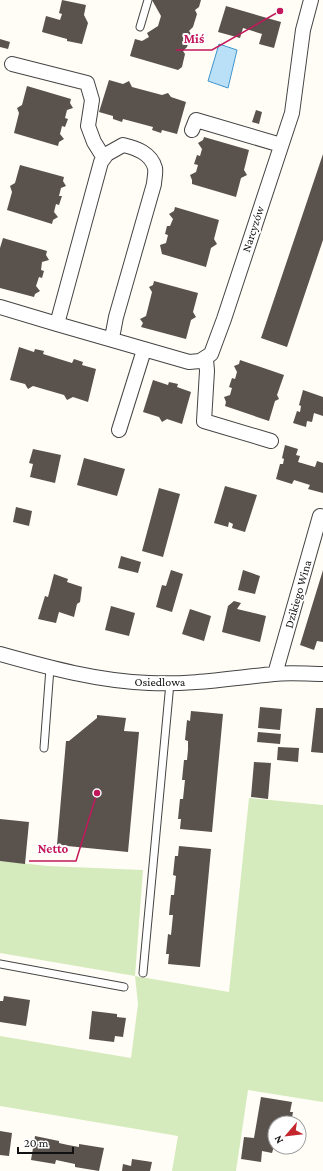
<svg xmlns="http://www.w3.org/2000/svg" width="323" height="1171" viewBox="0 0 323 1171" font-family="'Crimson Pro',serif">
<rect width="100%" height="100%" fill="#fffdf5"/>
<!-- green -->
<path fill="#d5ebbd" d="M249 798 323 805V1102L248 1090 236 1171H172L178 1136 0 1106V1036L131 1058 138 1004 135 976 0 953V861L48 866 143 870 135 976 229 992Z"/>
<!-- water -->
<path fill="#b9e0f7" stroke="#3f96cf" d="M219 44 237 50 228 88 208 81Z"/>
<!-- building -->
<path fill="#5a524d" d="M62 0 86 5 84 15 88 23 82 44 67 41V39L42 32 46 16 60 20 62 14 59 13Z
M152 0H201L199 7 195 10 197 14 193 27 189 31 191 34 187 47 183 51 185 54 182 67 178 70 130 56 135 39 142 41 149 37 147 33 158 26 161 16Z
M226 6 281 22 274 48 259 44 262 34 243 28 240 38 218 32Z
M0 39 10 42 8 49 0 47Z
M109 80 123 84 129 81 132 87 162 95 168 93 171 97 186 102 177 134 162 130 161 133 152 130 153 127 123 119 122 122 113 119V116L99 112Z
M27 86 71 99 70 103 73 108 67 110 65 118 68 119 65 127 62 126 60 134 64 139 59 142 58 146 14 133 19 113 17 108 22 105Z
M256 110 262 112 259 124 252 122Z
M204 137 249 150 244 170 247 175 241 178 236 197 192 184V180L190 175 196 172 198 165 194 164 197 155 200 156 202 149 198 143 203 140Z
M323 154V240L287 347 261 338Z
M20 165 64 177 63 181 66 186 61 188 59 196H62L59 205 56 204 54 212 58 217 53 220 52 224 7 210 12 192 10 186 15 183Z
M175 207 219 220 214 239 217 244 211 248 206 267 162 254 160 245 166 243 168 235 165 234 167 226H170L173 219 169 214 174 211Z
M3 238 47 251 46 255 49 260 42 262 41 270 44 271 42 278 39 277 36 286 40 291 35 294 34 297 0 288V248Z
M154 281 198 293 193 312 196 317 191 320 186 339 141 327 143 323 140 319 146 316 152 292 149 287 153 285Z
M19 347 34 352 35 349 44 351 43 354 72 363 74 359 83 362 82 365 96 369 88 402 73 397 67 400 64 395 33 386 28 389 25 384 10 380Z
M240 360 284 375 277 395 279 399 275 401 269 421 225 406 226 402 224 397 230 395 232 388 229 387 232 378 235 379 237 372 234 366 239 364Z
M153 380 168 385 169 382 178 384 177 387 191 392 182 424 167 419 162 422 159 417 143 412Z
M303 390 323 397V416L314 413 312 422 307 421 306 427 293 423 297 411 300 412 301 406 299 405Z
M285 445 298 449 296 455 300 456 298 462 315 467 317 461 323 463V493L308 489 310 485 294 480 292 484 276 479 280 464H283L284 459 282 458Z
M33 449 61 455 55 483 30 477 33 464 29 463Z
M84 458 125 469 117 496 77 485Z
M225 486 257 495 245 532 232 528 233 524 229 522 228 527 214 523Z
M159 488 180 494 163 557 142 551Z
M16 507 32 511 29 526 13 522Z
M121 556 141 562 138 573 118 568Z
M171 570 183 574 172 612 156 607 162 585 166 586Z
M243 570 260 576 255 594 238 590Z
M323 570V642L317 641 314 650 300 645Z
M54 574 68 579 67 582 82 587 80 602 77 604 74 617 59 612 56 623 38 619 45 596 48 597Z
M234 601 241 603 237 609 266 616 260 642 222 632 228 606Z
M111 606 135 613 129 636 105 630Z
M190 609 211 616 204 641 182 634Z
M260 707 282 709 280 730 258 728Z
M316 708H323V753L311 752Z
M191 711 223 714 212 832 180 829 181 819H178L180 799H183L185 780H182L184 760H187L188 750V741L185 740 187 720 190 721Z
M97 715 126 718 124 731 139 732 128 852 57 845 66 741H69L97 718Z
M258 732 281 734 280 744 257 742Z
M278 747 299 748 298 762 277 760Z
M254 762 271 763 268 799 251 797Z
M0 819 29 822 25 864 0 861Z
M179 846 211 849 200 967 168 964 169 954H166L168 934 171 935 173 915H169L171 895H174L175 885 176 876 173 875 175 856H178Z
M4 996 30 1000 26 1026 0 1022V1001H3Z
M92 1011 117 1014V1017L126 1018 123 1037 115 1036 114 1042 89 1039Z
M261 1097 292 1102 290 1112H293L291 1123H275V1143L272 1153 262 1151 261 1162 241 1159 244 1137 254 1138Z
M0 1131 12 1133 9 1156 0 1155Z
M35 1136 59 1141V1143L68 1145 79 1147V1144L104 1148 99 1171 75 1167V1164L56 1160 55 1164 31 1160Z
M132 1159 152 1162 150 1171H122L123 1164 131 1166Z"/>
<g fill="none" stroke-linecap="round" stroke-linejoin="round">
<!-- service casing -->
<g stroke="#444" stroke-width="9">
<path id="service" d="M140 27 148 0
M44 748 50 668
M0 964 124 987
M143 973 170 683"/>
</g>
<!-- minor casing -->
<g stroke="#444" stroke-width="16">
<path id="minor" d="M12 64 87 83 92 100 88 126 94 142 104 158
M192 130 196 120 281 145
M0 307 57 324
M112 338 116 317 154 184C154 180 156 173 155 168 151 153 136 148 123 145L107 154 101 162 57 324 189 362 200 361 211 354 224 319 292 113 303 30 311 0
M206 359 207 371 204 421 271 441
M119 430 144 350
M0 654C50 668 98 681 149 683 192 685 232 678 274 674 290 672 307 674 323 674
M275 674 320 516 323 517"/>
</g>
<!-- service -->
<use href="#service" stroke="#fff" stroke-width="7"/>
<!-- minor -->
<use href="#minor" stroke="#fff" stroke-width="14"/>
</g>
<g text-anchor="middle" dominant-baseline="central" stroke-width="4" stroke-linejoin="round" paint-order="stroke">
<!-- street labels -->
<g font-size="12" fill="#111" stroke="#fff">
<text transform="translate(253 229) rotate(-72)">Narcyzów</text>
<text transform="translate(298 594) rotate(-74)">Dzikiego Wina</text>
<text x="160" y="682">Osiedlowa</text>
</g>
</g>
<!-- callouts -->
<path fill="none" stroke="#c2185b" stroke-width="1.5" d="M280 11L212 50H176M97 793L76 861H29"/>
<g fill="#c2185b" stroke="#fff" stroke-width="1.5">
<circle cx="280" cy="11" r="4"/>
<circle cx="97" cy="793" r="4"/>
</g>
<g font-size="13" text-anchor="middle" font-weight="bold" fill="#c2185b" stroke="#fff" stroke-width="4" stroke-linejoin="round" paint-order="stroke">
<text x="194" y="43">Miś</text>
<text x="53" y="853">Netto</text>
</g>
<!-- north arrow -->
<g transform="translate(287 1135) rotate(242)"><circle r="19" fill="#ffffff" stroke="#a0a0a0"/>
<path d="M0-3L7 15L0 10L-7 15Z" fill="#c4262e"/>
<text y="-6" font-size="11" font-weight="bold" text-anchor="middle" fill="#111111">N</text>
</g>
<!-- scale -->
<path d="M18 1147v6h55v-6" fill="none" stroke="#111111" stroke-width="2"/>
<text x="24" y="1147" font-size="12" fill="#111111" stroke="#ffffff" stroke-width="3" paint-order="stroke">20 m</text>
</svg>
